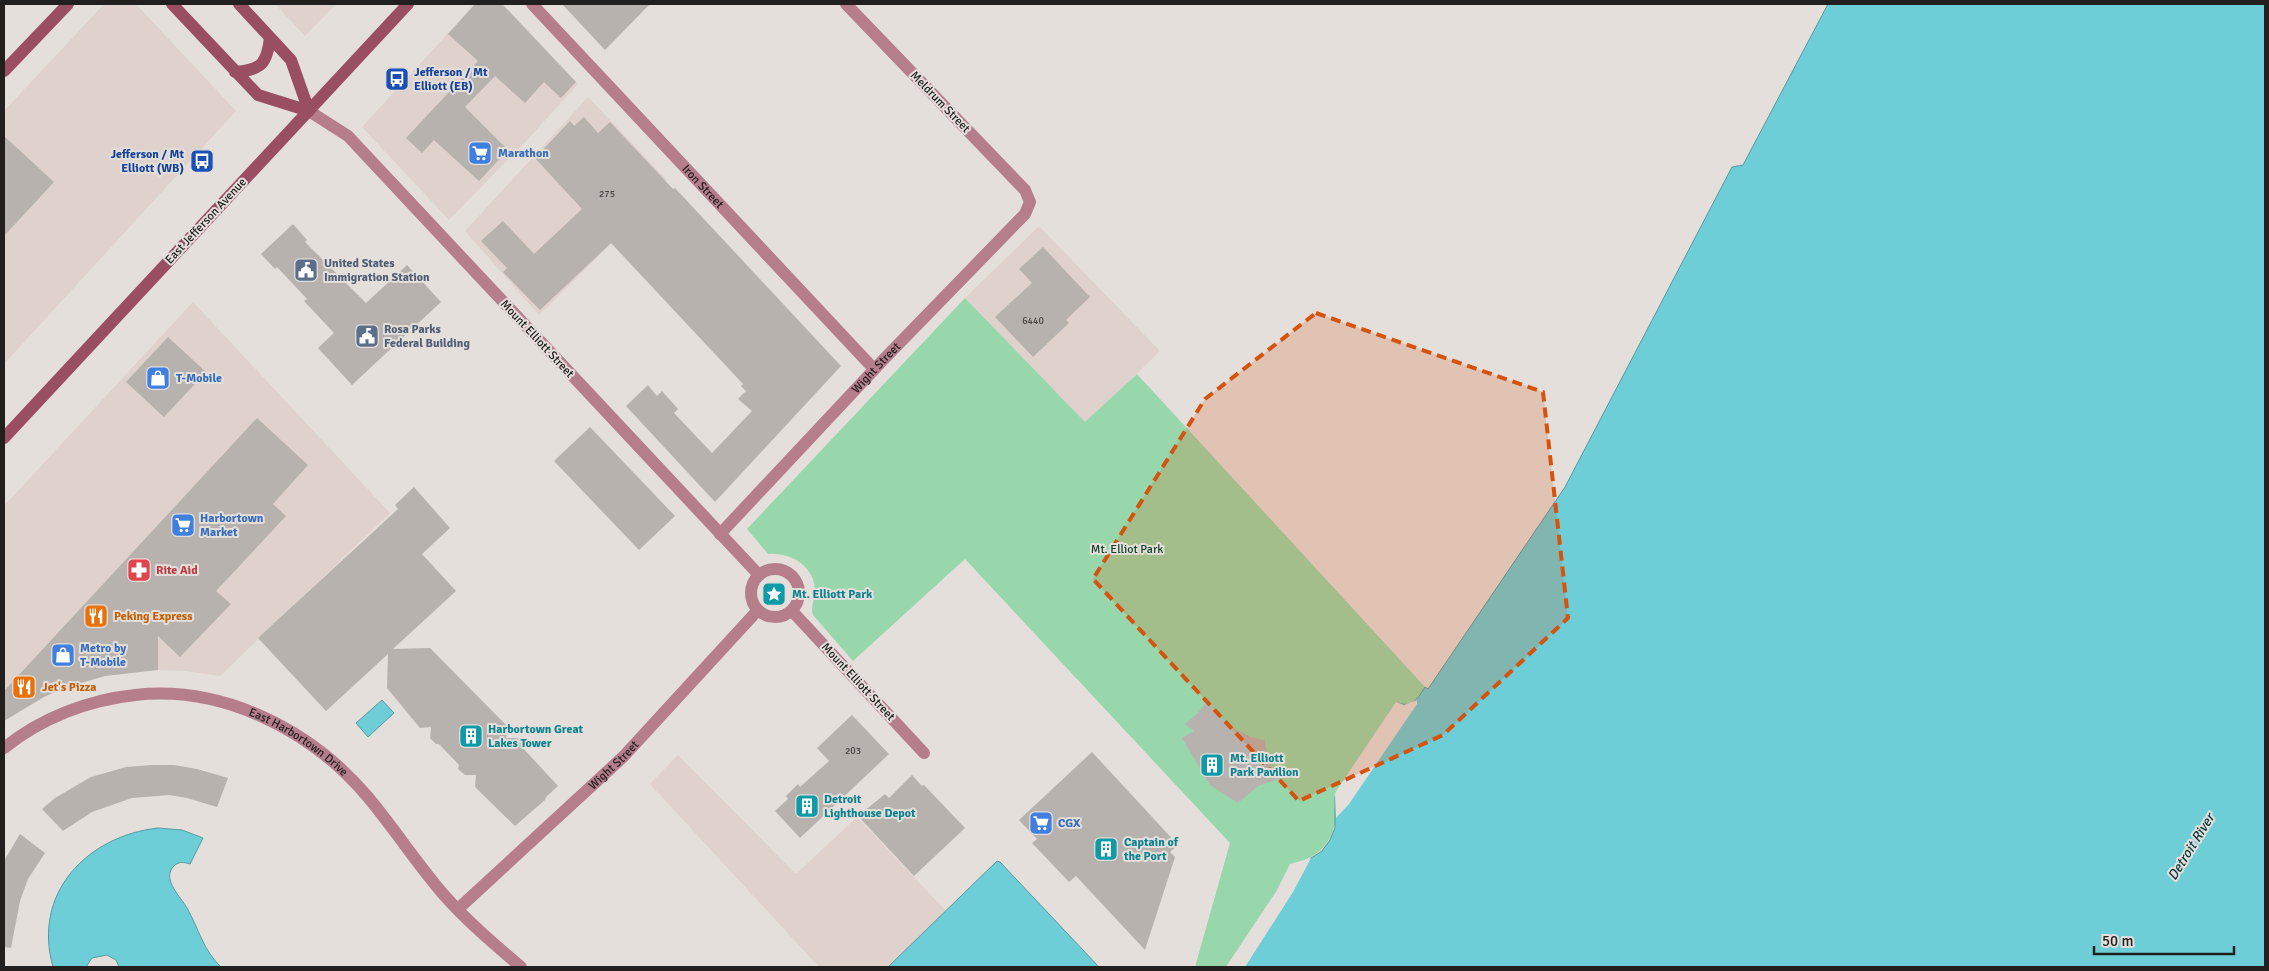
<svg xmlns="http://www.w3.org/2000/svg" width="2269" height="971" viewBox="0 0 2269 971" font-family="Signika,sans-serif">
<rect width="100%" height="100%" fill="#e5dfdc"/>
<!-- built -->
<path fill="#dfd1cb" d="M104 4H136L236 111 4 364V111Z
M275 4H336L305 36Z
M475 4H503L578 84 529 138 449 220 362 127Z
M588 97 667 180 606 238 612 243 539 315 465 231Z
M1039 226 1160 351 1086 423 965 298Z
M193 302 390 513 220 676 186 671 155 670 91 678 46 695 4 721V506Z
M678 755 796 874 857 817 946 911 888 967H819L650 784Z"/>
<!-- green -->
<path fill="#98d7ab" d="M965 298 1085 422 1137 374 1425 687 1417 700 1404 705C1382 735 1358 764 1337 794 1334 800 1336 807 1336 813 1336 841 1319 857 1293 864L1228 967H1195L1230 843 965 559 853 661 813 615C810 608 815 599 815 591 815 566 790 552 768 554L747 529Z"/>
<!-- water -->
<path fill="#6dced8" stroke="#569aa0" d="M1828 4H2265V967H1228L1294 864 1308 860 1322 851 1330 840 1335 828V797L1398 703C1413 708 1418 698 1425 687L1428 689 1565 487 1732 167 1743 165Z
M382 700 394 713 368 737 356 723Z
M158 828 182 830 203 838 190 864C184 862 178 861 173 867 162 880 181 897 187 908 199 929 203 950 221 967H119L116 960 107 955 92 958 86 967H53C32 893 87 836 158 828Z
M997 861 1000 862 1099 967H888Z"/>
<!-- pier -->
<path fill="#e5dfdc" d="M1417 700V704L1349 804 1336 818 1335 793 1396 702 1404 705Z
M1311 858 1293 892 1245 967H1226L1277 890 1290 864Z"/>
<!-- building -->
<path fill="#b7b2ae" d="M475 4H502L576 82 561 98 544 82 525 103 495 76 465 107 508 150 479 181 434 140 422 153 406 138 478 61 448 34Z
M562 4H650L605 50Z
M584 117 598 133 610 122 673 189 675 188 841 366 715 502 626 406 648 385 657 396 662 391 678 409 674 413 712 453 752 411 738 399 746 391 741 386 743 384 611 243 540 310 503 272 507 268 481 241 503 221 534 254 582 209 535 158 570 121 574 126Z
M4 136 54 182 4 236Z
M293 224 307 240 305 242 366 303 407 265 441 302 352 385 318 348 334 333 304 301 307 299 277 267 275 269 261 254Z
M1043 247 1090 297 1066 320 1069 323 1033 357 995 317 1032 283 1019 269Z
M168 337 206 372 164 417 126 382Z
M257 418 308 465 273 504 286 516 216 591 231 604 180 657 158 636V670L105 676 64 688 44 697 4 721V691Z
M590 427 675 516 639 550 554 461Z
M414 487 450 528 422 554 456 591 393 649 430 648 508 727 506 738H518L522 743V747L558 786 546 797 545 800 515 826 475 787 476 775H465L458 769 459 765 439 744H436L430 738 431 727 420 728 387 688 388 654 326 711 258 638 398 509 395 505Z
M1207 702 1220 717 1236 730 1251 737 1265 740 1266 755 1271 768 1279 779 1258 786 1238 803 1210 785 1182 738 1194 731 1185 724 1197 714Z
M852 715 889 754 800 838 775 811 788 799 786 796 798 784 800 787 829 761 817 748Z
M1092 752 1178 845 1170 852 1175 857 1145 950 1076 876 1069 882 1032 843 1037 839 1019 820Z
M152 765H174L197 769 228 778 217 807 187 798 169 795 132 798 92 812 63 831 42 809 55 798 91 777 126 767Z
M912 775 922 786 924 785 965 828 914 876 858 816 885 794 889 798Z
M20 834 45 853 28 879 20 901 11 948 4 947V861Z"/>
<g fill="none" stroke-linecap="round" stroke-linejoin="round">
<!-- street -->
<g stroke="#b57e8a" stroke-width="12">
<path id="s1" d="M532 4 874 369"/>
<path d="M309 111 348 136 759 575"/>
<path id="s2" d="M720 534 885 358 1025 214 1030 202 1025 190 846 4"/>
<circle cx="775" cy="593" r="24"/>
<path d="M792 611 924 753"/>
<path id="s3" d="M4 748C41 718 88 700 135 695 223 685 311 730 367 796 394 828 417 864 444 895 467 921 494 944 521 967"/>
<path id="s4" d="M458 909 623 757 758 610"/>
</g>
<!-- secondary -->
<path stroke="#9a4e61" stroke-width="12" d="M172 4 258 95 309 111
M239 4 291 60 309 111
M4 71 68 4
M235 72C262 70 267 63 270 38
M4 438 408 4"/>
</g>
<!-- marked area -->
<path fill="#d4530e" fill-opacity="0.2" stroke="#d4530e" stroke-width="4" stroke-dasharray="10 6" stroke-linejoin="round" d="M1316 313 1543 392 1568 618 1443 735 1299 801 1093 579 1205 399Z"/>
<!-- icons -->
<defs>
<g id="bus-square" transform="scale(1.25)"><rect x="-9" y="-9" width="18" height="18" rx="4" fill="#1a4fb4" stroke="#e5dfdc"/><path d="M-5-6H5V4H4V6H2V4H-2V6H-4V4H-5ZM-3.5-4V0h7V-4ZM-3.5 1.2v1.5H-2V1.2ZM2 1.2v1.5H3.5V1.2Z" fill="#fff"/></g>
<g id="supermarket-square" transform="scale(1.25)"><rect x="-9" y="-9" width="18" height="18" rx="4" fill="#3f7fe0" stroke="#e5dfdc"/><path d="M-6-5.5h2.5l.6 2H6L4.5 2H-2.5L-4.4-4H-6ZM-1.5 3.2a1.3 1.3 0 1 0 .1 0ZM3 3.2a1.3 1.3 0 1 0 .1 0Z" fill="#fff"/></g>
<g id="civic-square" transform="scale(1.25)"><rect x="-9" y="-9" width="18" height="18" rx="4" fill="#5c6f8a" stroke="#e5dfdc"/><path d="M-.6-6.5H3V-4.5H.6V-3L4-1V1h2V6H-6V1h2V-1L-.6-3ZM-1.2 2.5V6h2.4V2.5Z" fill="#fff"/></g>
<g id="shop-square" transform="scale(1.25)"><rect x="-9" y="-9" width="18" height="18" rx="4" fill="#3f7fe0" stroke="#e5dfdc"/><path d="M-5-2.5h2.3a2.7 3.5 0 0 1 5.4 0H5L5.5 6h-11ZM-1.5-2.5h3a1.5 2.3 0 0 0-3 0Z" fill="#fff"/></g>
<g id="pharmacy-square" transform="scale(1.25)"><rect x="-9" y="-9" width="18" height="18" rx="4" fill="#e0444e" stroke="#e5dfdc"/><path d="M-2-6h4v4h4v4h-4v4h-4v-4h-4v-4h4Z" fill="#fff"/></g>
<g id="sight-square" transform="scale(1.25)"><rect x="-9" y="-9" width="18" height="18" rx="4" fill="#0f9aa8" stroke="#e5dfdc"/><path d="M0-6L1.8-2.2L6-1.7L2.9 1.2L3.7 5.4L0 3.3L-3.7 5.4L-2.9 1.2L-6-1.7L-1.8-2.2Z" fill="#fff"/></g>
<g id="restaurant-square" transform="scale(1.25)"><rect x="-9" y="-9" width="18" height="18" rx="4" fill="#e8710a" stroke="#e5dfdc"/><path d="M-5-6h1v4h1v-4h1v4h1v-4h1v5L-1.5 .5V6h-2V.5L-5-1ZM5-6V6H3V1.5H1.5Q1.5-4 5-6Z" fill="#fff"/></g>
<g id="building-square" transform="scale(1.25)"><rect x="-9" y="-9" width="18" height="18" rx="4" fill="#0f9aa8" stroke="#e5dfdc"/><path d="M-4-6H4V6H1V3H-1V6H-4ZM-2.5-4.3h1.7v1.8h-1.7ZM.8-4.3h1.7v1.8H.8ZM-2.5-1h1.7V.8h-1.7ZM.8-1h1.7V.8H.8Z" fill="#fff"/></g>
</defs>
<g fill-rule="evenodd">
<use href="#bus-square" x="397" y="79"/>
<use href="#supermarket-square" x="480" y="153"/>
<use href="#bus-square" x="202" y="161"/>
<use href="#civic-square" x="306" y="270"/>
<use href="#civic-square" x="367" y="336"/>
<use href="#shop-square" x="158" y="378"/>
<use href="#supermarket-square" x="183" y="525"/>
<use href="#pharmacy-square" x="139" y="570"/>
<use href="#sight-square" x="774" y="594"/>
<use href="#restaurant-square" x="96" y="616"/>
<use href="#shop-square" x="63" y="655"/>
<use href="#restaurant-square" x="24" y="687"/>
<use href="#building-square" x="471" y="736"/>
<use href="#building-square" x="1212" y="765"/>
<use href="#building-square" x="807" y="806"/>
<use href="#supermarket-square" x="1041" y="823"/>
<use href="#building-square" x="1106" y="849"/>
</g>
<g text-anchor="middle" dominant-baseline="central" stroke-width="4" stroke-linejoin="round" paint-order="stroke">
<!-- number labels -->
<g font-size="10" fill="#474443">
<text x="607" y="194">275</text>
<text x="1033" y="321">6440</text>
<text x="853" y="751">203</text>
</g>
<!-- transit labels -->
<g font-size="12" font-weight="bold" fill="#164399" stroke="#e5dfdc" text-anchor="start">
<text x="414" y="72">Jefferson / Mt<tspan x="414" dy="14">Elliott (EB)</tspan></text>
<text x="184" y="154" text-anchor="end">Jefferson / Mt<tspan x="184" dy="14">Elliott (WB)</tspan></text>
</g>
<!-- street labels -->
<g font-size="12" fill="#22201f" stroke="#e5dfdc">
<text transform="translate(940 102) rotate(46)">Meldrum Street</text>
<text stroke="none"><textPath href="#s1" startOffset="250">Iron Street</textPath></text>
<text transform="translate(206 221) rotate(-47)">East Jefferson Avenue</text>
<text transform="translate(537 339) rotate(47)">Mount Elliott Street</text>
<text stroke="none"><textPath href="#s2" startOffset="228">Wight Street</textPath></text>
<text transform="translate(858 682) rotate(47)">Mount Elliott Street</text>
<text stroke="none"><textPath href="#s3" startOffset="318">East Harbortown Drive</textPath></text>
<text stroke="none"><textPath href="#s4" startOffset="212">Wight Street</textPath></text>
</g>
<!-- shop labels -->
<g font-size="12" font-weight="bold" fill="#366cbe" stroke="#e5dfdc" text-anchor="start">
<text x="498" y="153">Marathon</text>
<text x="176" y="378">T-Mobile</text>
<text x="200" y="518">Harbortown<tspan x="200" dy="14">Market</tspan></text>
<text x="80" y="648">Metro by<tspan x="80" dy="14">T-Mobile</tspan></text>
<text x="1058" y="823">CGX</text>
</g>
<!-- service labels -->
<g font-size="12" font-weight="bold" fill="#4e5e75" stroke="#e5dfdc" text-anchor="start">
<text x="324" y="263">United States<tspan x="324" dy="14">Immigration Station</tspan></text>
<text x="384" y="329">Rosa Parks<tspan x="384" dy="14">Federal Building</tspan></text>
</g>
<!-- park labels -->
<g font-size="12" fill="#093d20" stroke="#e5dfdc">
<text x="1127" y="549">Mt. Elliot Park</text>
</g>
<!-- health labels -->
<g font-size="12" font-weight="bold" fill="#be3a42" stroke="#e5dfdc" text-anchor="start">
<text x="156" y="570">Rite Aid</text>
</g>
<!-- culture labels -->
<g font-size="12" font-weight="bold" fill="#0d838f" stroke="#e5dfdc" text-anchor="start">
<text x="792" y="594">Mt. Elliott Park</text>
<text x="488" y="729">Harbortown Great<tspan x="488" dy="14">Lakes Tower</tspan></text>
<text x="1230" y="758">Mt. Elliott<tspan x="1230" dy="14">Park Pavilion</tspan></text>
<text x="824" y="799">Detroit<tspan x="824" dy="14">Lighthouse Depot</tspan></text>
<text x="1124" y="842">Captain of<tspan x="1124" dy="14">the Port</tspan></text>
</g>
<!-- food labels -->
<g font-size="12" font-weight="bold" fill="#c56008" stroke="#e5dfdc" text-anchor="start">
<text x="114" y="616">Peking Express</text>
<text x="42" y="687">Jet's Pizza</text>
</g>
<!-- water labels -->
<g font-size="14" font-style="italic" fill="#05363a" stroke="#e5dfdc">
<text transform="translate(2191 847) rotate(-58)">Detroit River</text>
</g>
</g>
<!-- border -->
<rect width="2269" height="971" fill="none" stroke="#22201f" stroke-width="10"/>
<!-- scale -->
<path d="M2094 946v8h140v-8" fill="none" stroke="#22201f" stroke-width="2.5"/>
<text x="2102" y="946" font-size="15" fill="#22201f" stroke="#e5dfdc" stroke-width="4" paint-order="stroke">50 m</text>
</svg>
